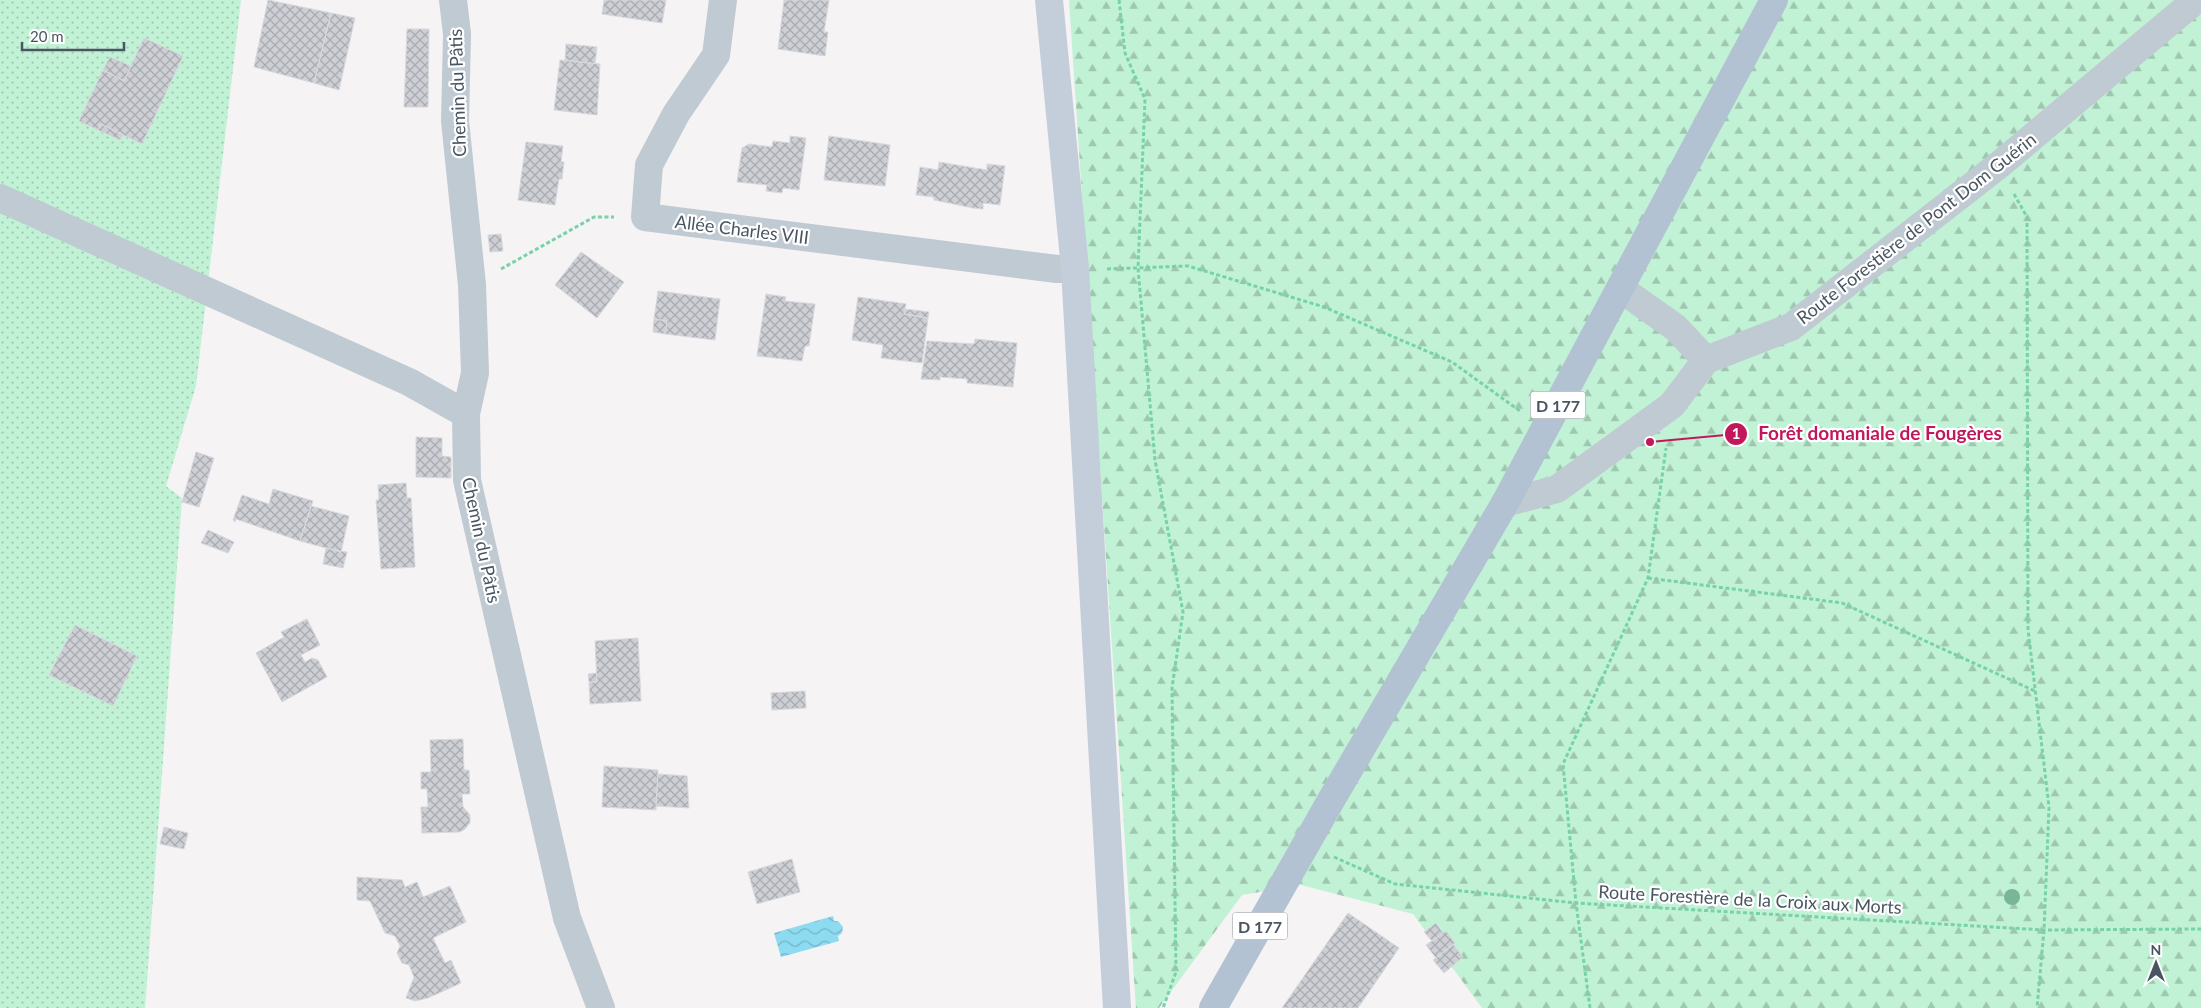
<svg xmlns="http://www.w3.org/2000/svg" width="2201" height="1008" viewBox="0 0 2201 1008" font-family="Lato,sans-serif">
<defs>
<pattern id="green-dots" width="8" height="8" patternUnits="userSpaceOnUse" patternTransform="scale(1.25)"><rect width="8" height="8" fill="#c1f2d5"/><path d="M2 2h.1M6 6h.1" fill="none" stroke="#9fc7b0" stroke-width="1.8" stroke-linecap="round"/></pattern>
<pattern id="forest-firs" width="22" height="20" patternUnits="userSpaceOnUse" patternTransform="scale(1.25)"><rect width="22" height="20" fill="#c1f2d5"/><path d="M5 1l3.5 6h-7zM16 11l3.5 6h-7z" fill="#9fc7b0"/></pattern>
<pattern id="water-waves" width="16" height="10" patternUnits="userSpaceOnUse" patternTransform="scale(1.25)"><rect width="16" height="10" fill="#8ddbf1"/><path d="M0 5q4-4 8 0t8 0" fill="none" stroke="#75b4c7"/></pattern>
<pattern id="building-cross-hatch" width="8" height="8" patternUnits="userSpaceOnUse" patternTransform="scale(1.25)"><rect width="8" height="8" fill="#cdcfd5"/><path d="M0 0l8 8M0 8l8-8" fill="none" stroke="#a8abb0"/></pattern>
</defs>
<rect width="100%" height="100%" fill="#f5f3f3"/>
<!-- green -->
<path fill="url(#green-dots)" d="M0 0H241L196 386 166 486 182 498 145 1008H0Z"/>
<!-- forest -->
<path fill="url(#forest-firs)" d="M1069 0H2201V1008H1482L1413 914 1301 885 1242 895 1159 1008H1136Z"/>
<!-- water -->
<path fill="url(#water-waves)" d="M833 916 834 921H838L843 927 842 933 838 936 839 941 781 957 774 933Z"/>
<!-- building -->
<path fill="url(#building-cross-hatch)" stroke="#d7d9de" d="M268 0 331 13 314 83 254 67Z
M604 0H666L662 23 602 14Z
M784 0H829L824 32H828L825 56 778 49Z
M331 13 355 18 339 90 314 83Z
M407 29H429L428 107H404Z
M144 38 183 56 142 144 101 124 98 130 79 121 103 70 124 81Z
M566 44 597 47 595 64 565 60Z
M110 57 131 66 124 81 103 70Z
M560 60 600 64 597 115 554 110Z
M101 124 123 135 120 140 98 130Z
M790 136 806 138 799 190 783 188 782 193 766 191 767 185 737 182 742 148 749 144 772 147 773 141 790 143Z
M829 136 890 145 885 186 824 180Z
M526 142 563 146 561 162H564L562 179H559L555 205 518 200Z
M939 162 987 170V164L1005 166 1000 205 983 203V209L973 208 934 200V197L916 195 920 167 938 170Z
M501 234 503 251 490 252 488 235Z
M581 252 624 282 597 318 555 285Z
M658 291 720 299 715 340 665 334 667 321 654 319Z
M766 294 786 297 785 301 815 304 809 346H805L802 361 757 356Z
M858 297 906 304 904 314 928 318 922 363 881 358 883 345 852 340Z
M905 309 929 312 928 318 904 314Z
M654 319 667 321 665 334 653 332Z
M975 339 1017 343 1013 387 967 383V379L940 377V380L921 379 927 341 974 344Z
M416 437 442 438V456L451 457V478L416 477Z
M196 452 214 458 199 507 182 502Z
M406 483 407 498H411L415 567 381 569 376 500H379L378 485Z
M273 489 313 501 300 541 236 519 235 522 233 520 242 495 269 504Z
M311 506 349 516 341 552 300 541Z
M208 530 234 542 228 553 201 543Z
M326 548 347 552 343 568 323 564Z
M307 619 320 645 301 655 305 662 312 658 318 660 327 677 282 702 256 653 284 637 281 632Z
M75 625 137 656 113 706 49 675Z
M638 638 641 701 590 704 589 682H597L595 641Z
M596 673 597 682H589L588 674Z
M805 691 806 708 772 710 771 693Z
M463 739 464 770H469L470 794H462L463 807 470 815V823L464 830 459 832 422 833 421 807H428L427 789H421V772H431L430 740Z
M604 766 658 770 656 810 602 807Z
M658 774 687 776 689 808 656 806Z
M164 827 188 833 184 849 160 844Z
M792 859 800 892 757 904 748 872Z
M357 877 402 880 405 887 417 882 423 897 450 886 466 922 433 938 445 963 451 960 461 983 428 998 415 1001 406 998 414 977 409 965 402 963 397 953 400 946 395 936 385 933 370 901 357 900Z
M1348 913 1399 948 1358 1008H1282Z
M1436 923 1443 933 1432 941 1424 932Z
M1446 931 1455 943 1436 958 1426 945Z
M1453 944 1463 957 1444 973 1433 960Z"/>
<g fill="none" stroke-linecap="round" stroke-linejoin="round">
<!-- path -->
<path stroke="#77d3a7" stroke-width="3" stroke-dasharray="4 2.5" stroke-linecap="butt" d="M1119 0 1125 53 1145 99 1138 268 1155 460 1183 612 1172 688 1176 972 1163 1008
M2014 194 2027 217 2028 629 2049 807 2044 930 2037 1008
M501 269 594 217H614
M1107 269 1188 266 1324 307 1452 362 1520 411
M1648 578 1842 603 2035 691
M1334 857 1395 884 1576 903 2044 930 2201 929
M1590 1008 1576 903 1563 764 1648 578 1666 448"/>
<!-- street -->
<path stroke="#c0cad2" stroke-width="28" d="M453 0 457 34 455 121 472 285 475 373 466 414 467 480 567 918 601 1008
M723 0 716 55 676 114 649 165 645 217 1057 269H1075
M0 198 409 382 466 414
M1621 289 1676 328 1706 360 1791 327 1999 165 2196 0
M1505 503 1557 489 1672 405 1706 360"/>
<!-- secondary -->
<path stroke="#c3ceda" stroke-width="28" d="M1049 0 1075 269 1117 1008"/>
<!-- primary -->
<path stroke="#b2c2d2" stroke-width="28" d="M1213 1008 1330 802 1505 503 1774 0"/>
</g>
<!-- trees -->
<circle fill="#79b598" cx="2012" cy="897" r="8"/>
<g text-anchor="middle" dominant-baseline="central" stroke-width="4.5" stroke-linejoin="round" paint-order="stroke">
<!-- shield labels -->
<g fill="#fff" stroke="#808991" stroke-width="1">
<rect x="1530.5" y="391.5" width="55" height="27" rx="4"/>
<rect x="1232.5" y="912.5" width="55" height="27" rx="4"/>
</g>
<g font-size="16" font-weight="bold" fill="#495662">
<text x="1558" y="405">D 177</text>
<text x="1260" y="926">D 177</text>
</g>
<!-- street labels -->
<g font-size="18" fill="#495662" stroke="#fff">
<text transform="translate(457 93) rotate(-92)">Chemin du Pâtis</text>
<text transform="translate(1916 228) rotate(-38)">Route Forestière de Pont Dom Guérin</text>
<text transform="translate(742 229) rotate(7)">Allée Charles VIII</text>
<text transform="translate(482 540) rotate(78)">Chemin du Pâtis</text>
<text transform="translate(1750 899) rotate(3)">Route Forestière de la Croix aux Morts</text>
</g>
</g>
<!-- callouts -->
<path fill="none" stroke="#c2185b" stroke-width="2" d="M1650 442L1736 434"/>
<g fill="#c2185b" stroke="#fff" stroke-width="2">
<circle cx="1650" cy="442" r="5"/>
<circle cx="1736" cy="434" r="12"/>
</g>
<g font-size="15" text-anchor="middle" font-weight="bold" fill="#fff">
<text x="1736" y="439">1</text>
</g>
<g font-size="19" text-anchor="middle" font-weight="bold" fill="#c2185b" stroke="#fff" stroke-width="4.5" stroke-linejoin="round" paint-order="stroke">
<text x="1880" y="440">Forêt domaniale de Fougères</text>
</g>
<!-- north arrow -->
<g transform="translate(2156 963)" stroke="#ffffff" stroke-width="4" paint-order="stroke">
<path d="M0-4L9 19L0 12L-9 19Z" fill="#495662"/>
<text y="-8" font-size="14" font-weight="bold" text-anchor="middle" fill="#495662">N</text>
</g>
<!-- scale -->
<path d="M22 42v8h102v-8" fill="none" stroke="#495662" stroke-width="2.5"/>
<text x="30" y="42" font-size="15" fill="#495662" stroke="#ffffff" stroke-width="4" paint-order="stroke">20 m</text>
</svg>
